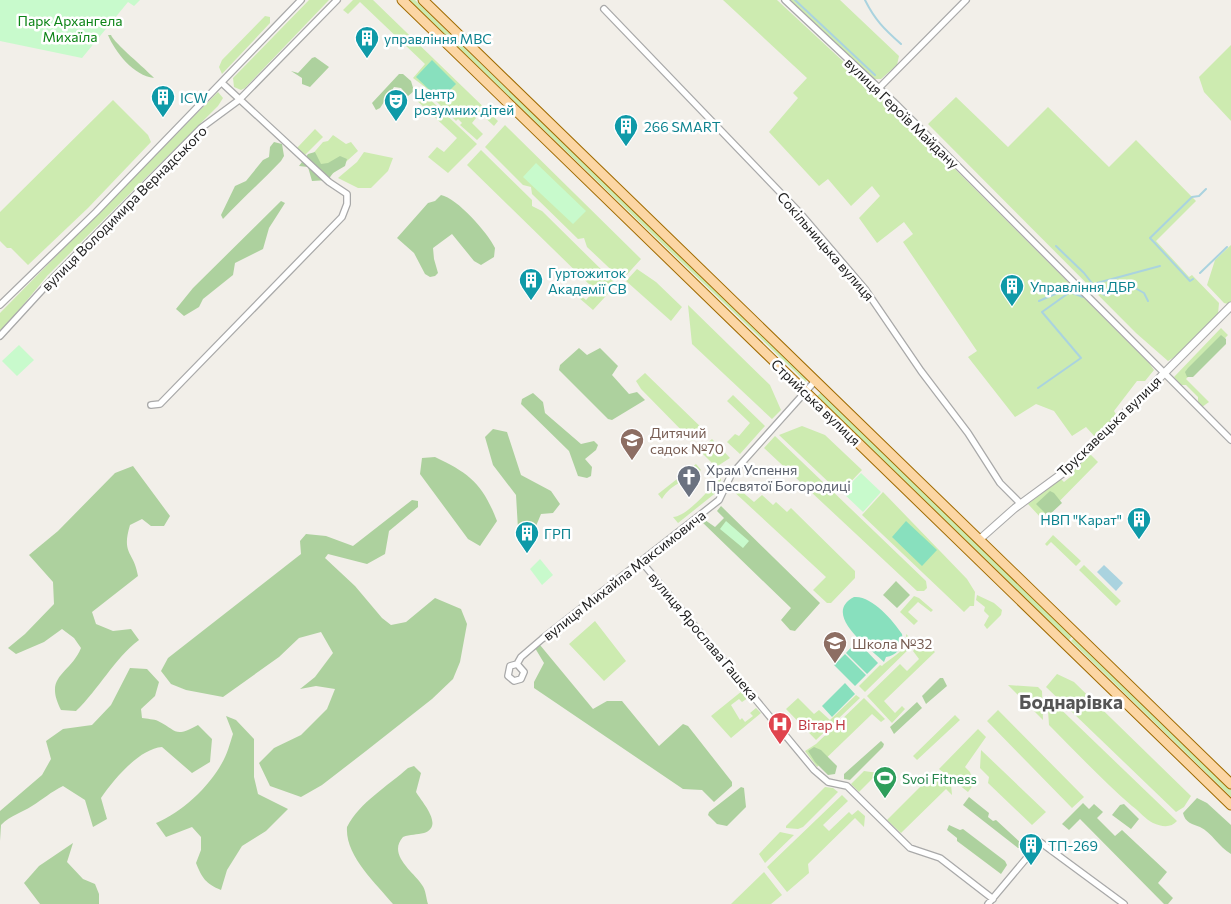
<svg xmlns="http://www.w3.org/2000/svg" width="1231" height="904" viewBox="0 0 1231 904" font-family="Commissioner,sans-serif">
<rect width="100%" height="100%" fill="#f2efe9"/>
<!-- grass -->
<path fill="#cdebb0" d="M309 0H329L245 88 241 90 234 87 233 78Z
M353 0H373L498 121 494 126 480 113 472 123 483 134 477 140 460 125 462 123 458 119 456 121 427 92 429 90 413 78 425 64 360 2 348 14 343 10Z
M409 0H415L807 379 806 382Z
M723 0H777L873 89 874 88 1149 363 1154 370 1145 381H1137L1114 411 1117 416 1096 438 1086 427 1072 436 1054 411 1036 404 1015 417 968 357 977 351 903 242 913 234 904 222 877 243 859 218 880 196 872 186 851 206 828 179 819 186 769 132 798 98 793 93 807 78Z
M789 0H840L899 56 897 65 881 79H874Z
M265 16 270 17V23L222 74 219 67 222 60Z
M1231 45V121L1204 92 1199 77Z
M419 89 477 144 448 173 428 157 437 147 444 152 457 138 413 97Z
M218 92 223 98 218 106 47 276 0 333V313Z
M956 97 1008 147 1048 107 1109 167 1136 140 1196 201 1156 241 1189 277 1192 275 1219 303 1218 314 1176 356 1168 361 1136 333 928 124Z
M113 100 148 135 151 142 88 208 28 265 11 248H7L0 241V212Z
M505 125 641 259 622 280 587 247 584 238 578 239 532 194 531 187 523 185 485 147Z
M315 129 323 137 305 155 297 148Z
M333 135 346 144 351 142 358 151 329 177 310 157 323 142 328 141Z
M481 150 532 200V206L542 211 615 283V286L593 310 578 297 580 295 586 300 595 290 467 165Z
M364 152 393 158 388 171 371 188H358L338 178 357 162Z
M1231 245V302L1228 304 1224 303 1207 285 1215 260Z
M637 269 656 282 682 307 671 321 626 281Z
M688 305 770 385 781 410 772 419 692 344Z
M1221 328 1228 335 1186 379 1209 402 1202 407 1198 402V397L1186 385H1181L1174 377Z
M645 373 705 431 692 441 641 389 636 381Z
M822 392 1073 635 1069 640 817 396Z
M733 395 765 426 740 454 727 442 735 434 739 436 750 423 727 401Z
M802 426 825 435 862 470 840 493 779 435Z
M775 436 926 581 927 588 924 591H917L764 448Z
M712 439 730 458 716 467 699 450Z
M1090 454 1098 462 1042 519 1028 504 1061 479 1064 482 1074 474 1071 470Z
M696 464 701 470C688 481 672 482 662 499L658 494Z
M720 478 721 480 718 491 678 523 673 517C688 516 709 489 720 478Z
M733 484 754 502 762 495 773 505 776 502 787 512 791 508 855 571V578L831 603H827L813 590 826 577 731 489Z
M883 492 967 579 975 592 974 606H970L964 612 862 515Z
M1053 535 1081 561 1076 566 1051 542 1047 546 1045 544Z
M1084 565 1121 601 1116 606 1079 570Z
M977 595 994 603 1002 610 1001 615 987 629 984 625 989 616 984 611 985 607 976 600Z
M914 596 919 598 933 610 931 612 918 602 908 612 918 621 914 625 900 612Z
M595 621 626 661 604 681 569 644Z
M906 634 915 643 865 692 859 686 880 665 882 666C892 656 908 652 906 634Z
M1075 637 1231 789V797L1071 641Z
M923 640 935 652 884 701 895 713 902 706 905 709 892 723 867 696 900 664 907 671 919 659 913 651Z
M1057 674 1074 682 1191 796 1184 807 1176 812 1046 687Z
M1008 685 1038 687 1042 691 1043 720Z
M742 691 748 698 742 702 739 699 731 705 740 720 742 718 745 722 753 716 750 713 756 708 761 713 731 738 711 716Z
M856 695 860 698 816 740 786 709 798 698 814 714 819 710 830 720Z
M1047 696 1177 821C1171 828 1162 827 1153 823 1146 820 1139 811 1132 806 1103 781 1076 752 1049 725Z
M864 698 885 719 881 722 872 714 817 767 805 751 816 744Z
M998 710 1084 797 1072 808 987 721Z
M955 715 960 720 917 760 913 756Z
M978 729 986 737 965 767 970 772 974 784 968 792 939 769Z
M981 750 1046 812 1032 825 988 783 989 777 980 768Z
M864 771 878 773 859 792 851 784Z
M936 771 951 784 952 795 946 789 901 833 887 820Z
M825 787 833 788 838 792 803 827 798 829 786 828V826Z
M842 795 848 801 823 825 829 831 849 812 852 815 858 810 865 816 864 827 855 818 808 864 809 873 787 892 767 867Z
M780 832 794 835 765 863 759 854Z
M764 872 782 895 771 904H731Z"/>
<!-- forest -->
<path fill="#add19e" d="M108 35H111C114 43 146 69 154 78 134 76 115 52 108 35Z
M315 57 329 67 310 87 302 84V78L291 71 298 73 312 58Z
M399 74H403L411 81 414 91 408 96 401 88 394 87 380 108 376 110 372 103Z
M274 142 282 144 284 156 281 161C262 181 242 199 223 219L221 215 235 186 246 181 263 160 269 157 270 147Z
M315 152 321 164 328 163 340 156 347 159 345 166 333 173 328 180 312 181 308 167 299 166 308 154Z
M441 195C457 198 488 233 495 248L494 257 481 265 474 261 452 234 433 248 434 259 438 273 435 276 430 277 425 274 414 253 397 238 428 203 435 201Z
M281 201 285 203 269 228 263 249 235 263 233 275 203 299 199 307 184 316 176 309 193 288Z
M1221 335 1226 339V344L1193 377H1187L1185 372 1188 368Z
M579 348 587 355 600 348 618 366 612 375 629 394 637 392 645 400 612 420 608 419 559 370 560 365Z
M533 393 543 402 545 413 581 444 594 441 598 445 596 450 585 459 592 467 591 476 587 478 578 476 569 451 521 404 522 399Z
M493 429 507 432 521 475 551 491 560 504 553 513 541 514 536 526 521 531 518 529 516 495 493 465 485 437Z
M435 457C469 473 483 484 497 521L480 546 468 539 420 474 422 458Z
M133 466 170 516 164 526H151L142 519 130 525C121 555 134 551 138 576L92 612 96 624 113 631 131 629 139 640C113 660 100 688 76 711L61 710C43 675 70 675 81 648L74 638 62 629 44 642 16 654 8 648 25 634 54 604 53 582 29 555 58 531 115 473Z
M1050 491 1054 493 1062 503 1048 516 1036 504Z
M412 500 418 501V507L389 531 385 554 367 564 328 554 325 558 355 586 382 618 391 625 406 622 435 598 461 609 467 624 460 662 453 679 432 699 366 751 322 785 301 797 270 786 259 763 274 748 301 735 327 709 335 689 316 686 300 689 315 677 333 653 321 632 299 638 279 657 223 697 186 690 171 684 161 671 168 658 301 554 300 541 306 534 326 536 353 546Z
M721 506 820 603 795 631 790 630 781 620 791 608 702 522 705 520 715 527 724 518 717 511Z
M896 581 910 595 897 608 883 595Z
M540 645 593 709 607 701H622L659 746 683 724 688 726 732 782V786L714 802 702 790 683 789 534 688V682L544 663 535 648Z
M130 668 147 669 159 682 155 696 141 709 142 718C147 719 154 719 158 721 178 731 174 738 198 725L212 739 210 762 192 773 162 747C139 749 114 779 101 798L107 819 93 827 85 800 63 786C51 792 43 799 32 806 21 813 11 815 1 825L0 841V811L42 775 51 759 46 741 63 729 92 725 111 705Z
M940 678H943L947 686 926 704 922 696Z
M917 702 922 708 894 734 890 727Z
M226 716 236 720 254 739V777L258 794 288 809 266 831 242 846 227 870 221 890C206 884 202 878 196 863L201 850V837L192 827 166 837 156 823C181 813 209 787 222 763 227 755 230 743 233 734Z
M881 741 884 744 883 747 850 780 844 779V774Z
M814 747 821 750 837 766 835 774 828 775 815 762 808 751Z
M414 766 421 773 416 792C421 801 445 826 424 833 417 835 410 834 403 837 387 855 414 872 422 885 426 890 426 898 428 904H393C376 883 345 856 347 827 360 802 388 786 408 768Z
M741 787 744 788 746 807 727 826 717 824 708 815 709 812Z
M969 797 989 813 988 817 993 821 996 820 1022 844 1021 848H1018L963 805Z
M1197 798 1207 803 1231 825V854C1219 847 1212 833 1200 827 1193 824 1185 823 1183 813Z
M1083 803 1089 809 1094 804 1103 812 1097 818 1115 836 1122 830 1167 872 1158 883 1173 898 1168 904H1164L1080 819 1069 830 1062 824Z
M1124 804 1139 819 1131 829 1112 815 1120 805Z
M949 825 960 830 963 829 1005 861 1007 865 1001 874 957 841V838L947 830Z
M73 843 67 862 83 879 95 884 99 894V904H40L24 883 39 866Z"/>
<!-- park -->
<path fill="#c8facc" d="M0 0H140L134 6 128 2 82 58 0 41Z
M536 163 586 211 573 224 523 177Z
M19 345 34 360 17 376 2 361Z
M861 473 881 492 863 512 842 492Z
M726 521 749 541 743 548 720 529Z
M540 559 553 575 542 585 530 569Z"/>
<!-- pitch -->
<path fill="#88e0be" d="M432 60 456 84 440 100 416 77Z
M906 521 937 550 922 566 892 537Z
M854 597C871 595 893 620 902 634 904 646 898 655 886 657L884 662C870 648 821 614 854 597Z
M857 641 878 663 867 674 846 653Z
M845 654 866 675 855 686 834 665Z
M845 683 855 694 832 717 822 706Z"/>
<!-- water -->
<path fill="#aad3df" d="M1104 565 1123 583 1116 591 1097 572Z"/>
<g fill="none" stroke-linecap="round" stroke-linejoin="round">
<!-- stream -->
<path stroke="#aad3df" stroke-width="2" d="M795 0 875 75
M865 0C875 20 884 29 901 44
M1056 246 1084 273 1099 292 1105 295 1135 288 1144 293 1148 301
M1200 273 1227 247
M1193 279 1190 281 1150 238 1192 197 1199 196 1206 189
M1093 288 1097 283 1160 266
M1039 301 1062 291 1069 292
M1038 388 1081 358 1042 312 1070 292 1083 297"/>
<!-- minor casing -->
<g stroke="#a9a9a9" stroke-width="8">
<path id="minor" d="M785 0 897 105 1231 440
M604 9 800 213 865 289 921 371 968 433 1000 483 1021 504
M878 89 966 0
M0 305 96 212 301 0
M0 336 55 276 201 128 239 100 337 0
M151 405 160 404 342 217 347 204V194L329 182 222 83
M641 561 814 770 828 782 847 786 910 848 940 858 993 899
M517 664 524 672 521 679 514 681 508 676 510 666 517 664 521 657 542 639 719 500 731 475 816 380
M988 904 1040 842 1124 904"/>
</g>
<!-- tertiary casing -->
<g stroke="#a9a9a9" stroke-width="9">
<path id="tertiary" d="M980 539 1015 508 1071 467 1231 306"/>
</g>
<!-- primary casing -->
<g stroke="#a06b00" stroke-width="11">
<path id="primary" d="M402 0 1231 805
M423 0 1231 784"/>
</g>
<!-- minor -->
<use href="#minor" stroke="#fff" stroke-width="5.5"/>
<!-- tertiary -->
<use href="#tertiary" stroke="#fff" stroke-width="7"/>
<!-- primary -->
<use href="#primary" stroke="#fcd6a4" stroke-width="9"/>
</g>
<!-- icons -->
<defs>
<g id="building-pin" transform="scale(1.25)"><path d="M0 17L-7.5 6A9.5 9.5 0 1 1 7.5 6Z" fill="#0f9aa8" stroke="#fff"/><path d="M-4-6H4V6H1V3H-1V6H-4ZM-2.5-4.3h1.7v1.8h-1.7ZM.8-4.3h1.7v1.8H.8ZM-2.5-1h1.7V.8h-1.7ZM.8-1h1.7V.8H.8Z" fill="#fff"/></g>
<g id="theatre-pin" transform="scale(1.25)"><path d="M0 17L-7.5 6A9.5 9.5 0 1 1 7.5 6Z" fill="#0f9aa8" stroke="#fff"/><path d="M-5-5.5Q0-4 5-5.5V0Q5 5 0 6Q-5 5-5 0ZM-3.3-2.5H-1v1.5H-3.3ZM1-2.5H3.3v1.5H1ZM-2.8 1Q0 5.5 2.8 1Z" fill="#fff"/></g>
<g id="school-pin" transform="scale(1.25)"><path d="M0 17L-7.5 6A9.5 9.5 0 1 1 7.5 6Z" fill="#8d6e63" stroke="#fff"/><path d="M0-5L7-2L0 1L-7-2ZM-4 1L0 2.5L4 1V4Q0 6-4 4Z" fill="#fff"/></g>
<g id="church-pin" transform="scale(1.25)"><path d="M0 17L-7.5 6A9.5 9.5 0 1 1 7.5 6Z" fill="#6b7280" stroke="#fff"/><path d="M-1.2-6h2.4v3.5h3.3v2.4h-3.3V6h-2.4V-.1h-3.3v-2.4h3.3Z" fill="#fff"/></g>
<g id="hospital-pin" transform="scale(1.25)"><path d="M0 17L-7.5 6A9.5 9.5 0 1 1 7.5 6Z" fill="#e0444e" stroke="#fff"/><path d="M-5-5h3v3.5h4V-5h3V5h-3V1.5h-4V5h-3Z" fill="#fff"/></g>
<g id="stadium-pin" transform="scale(1.25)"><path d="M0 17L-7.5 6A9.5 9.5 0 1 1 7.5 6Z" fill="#2e9e5b" stroke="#fff"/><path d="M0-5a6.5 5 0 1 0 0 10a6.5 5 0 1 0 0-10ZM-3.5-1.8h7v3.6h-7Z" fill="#fff"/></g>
</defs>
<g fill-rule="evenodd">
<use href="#building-pin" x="367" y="38"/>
<use href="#building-pin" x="163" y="97"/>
<use href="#theatre-pin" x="396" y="101"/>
<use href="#building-pin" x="626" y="126"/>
<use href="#building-pin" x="531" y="280"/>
<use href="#building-pin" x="1012" y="286"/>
<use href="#school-pin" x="632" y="440"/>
<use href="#church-pin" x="689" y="477"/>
<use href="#building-pin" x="1139" y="519"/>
<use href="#building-pin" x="527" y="533"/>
<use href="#school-pin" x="835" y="643"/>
<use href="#hospital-pin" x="780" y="724"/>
<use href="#stadium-pin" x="885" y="778"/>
<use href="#building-pin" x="1031" y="845"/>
</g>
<g text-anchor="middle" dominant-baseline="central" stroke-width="5" stroke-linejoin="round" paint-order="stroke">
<!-- park labels -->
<g font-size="14" fill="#0c8416" stroke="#fff">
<text x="70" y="20">Парк Архангела<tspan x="70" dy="16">Михаїла</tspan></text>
</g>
<!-- culture labels -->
<g font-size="14" fill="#0d838f" stroke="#fff" text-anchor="start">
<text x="384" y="38">управління МВС</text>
<text x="414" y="93">Центр<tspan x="414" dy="16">розумних дітей</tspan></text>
<text x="180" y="97">ICW</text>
<text x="644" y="126">266 SMART</text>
<text x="548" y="272">Гуртожиток<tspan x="548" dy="16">Академії СВ</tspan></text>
<text x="1030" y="286">Управління ДБР</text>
<text x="1122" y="519" text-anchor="end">НВП "Карат"</text>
<text x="544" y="533">ГРП</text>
<text x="1048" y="845">ТП-269</text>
</g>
<!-- street labels -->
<g font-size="14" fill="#222" stroke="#fff">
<text transform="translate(902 113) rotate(44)">вулиця Героїв Майдану</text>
<text transform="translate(124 208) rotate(-45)">вулиця Володимира Вернадського</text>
<text transform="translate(826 246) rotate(49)">Сокільницька вулиця</text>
<text transform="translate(816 402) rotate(44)">Стрийська вулиця</text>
<text transform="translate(1109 426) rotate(-44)">Трускавецька вулиця</text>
<text transform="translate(624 575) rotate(-38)">вулиця Михайла Максимовича</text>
<text transform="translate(704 636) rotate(50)">вулиця Ярослава Гашека</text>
</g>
<!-- education labels -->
<g font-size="14" fill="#785e54" stroke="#fff" text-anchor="start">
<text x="650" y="432">Дитячий<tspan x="650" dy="16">садок №70</tspan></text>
<text x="852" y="643">Школа №32</text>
</g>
<!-- worship labels -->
<g font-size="14" fill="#5b616d" stroke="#fff" text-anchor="start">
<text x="706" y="469">Храм Успення<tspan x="706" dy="16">Пресвятої Богородиці</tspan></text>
</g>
<!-- health labels -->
<g font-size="14" fill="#be3a42" stroke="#fff" text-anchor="start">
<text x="798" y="724">Вітар Н</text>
</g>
<!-- leisure labels -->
<g font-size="14" fill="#27864d" stroke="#fff" text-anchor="start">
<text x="902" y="778">Svoi Fitness</text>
</g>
<!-- district labels -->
<g font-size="19" font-weight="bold" fill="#555" stroke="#fff">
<text x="1071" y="701">Боднарівка</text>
</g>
</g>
</svg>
